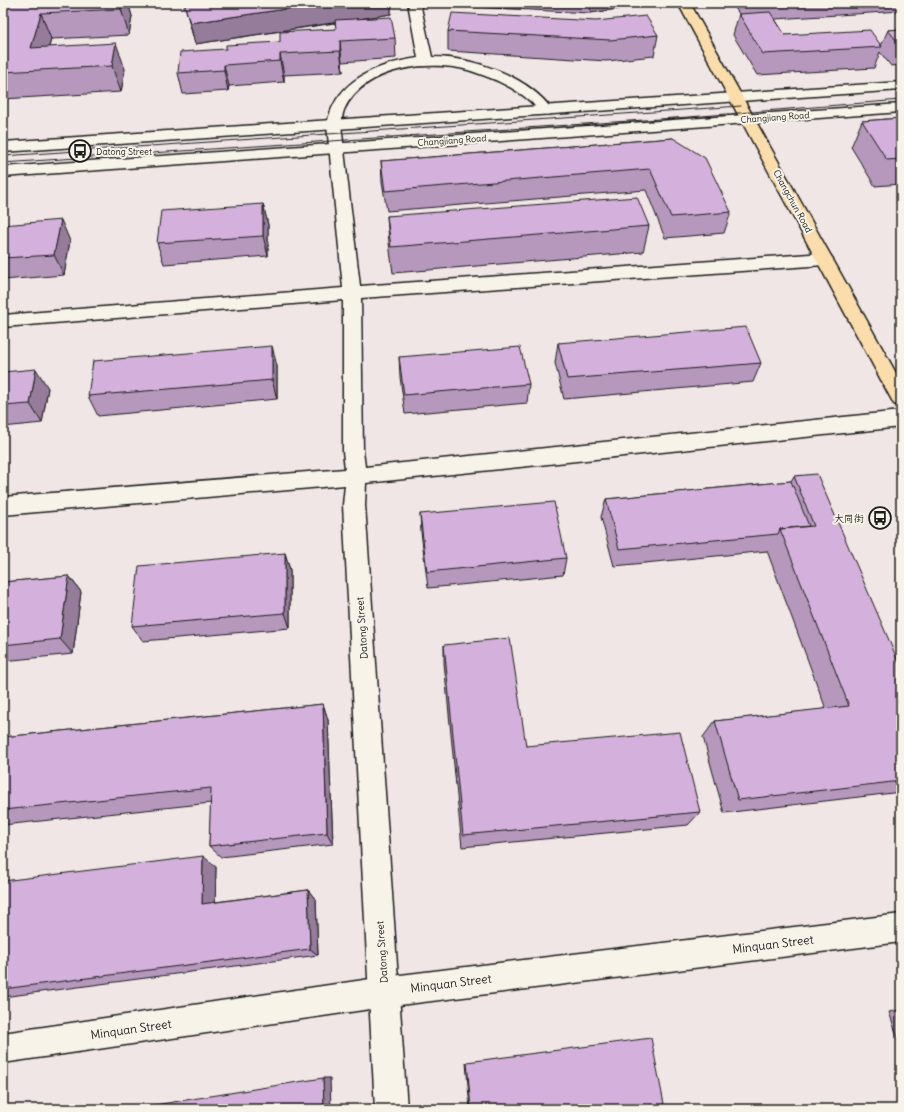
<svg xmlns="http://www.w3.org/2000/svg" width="904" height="1112" viewBox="0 0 904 1112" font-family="Delius,'LXGW WenKai TC',sans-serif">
<rect width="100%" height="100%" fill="#f0e6e6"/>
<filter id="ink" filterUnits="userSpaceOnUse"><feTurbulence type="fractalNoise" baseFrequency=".025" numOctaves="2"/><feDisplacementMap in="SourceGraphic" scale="8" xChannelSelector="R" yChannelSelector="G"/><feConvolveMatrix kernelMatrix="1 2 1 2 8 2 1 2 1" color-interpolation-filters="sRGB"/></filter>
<g filter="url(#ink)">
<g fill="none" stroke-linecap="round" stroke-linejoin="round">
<!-- minor casing -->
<g stroke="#1c1c1c" stroke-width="3">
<path id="minor" d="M408 3H420L432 57C473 57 529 76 553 111L551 114C540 117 538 108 530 101 515 88 495 79 477 73 436 58 364 65 344 110 342 115 342 120 341 125L360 286 824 253 830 255 833 259 830 263 824 265 361 298 363 451 365 467 901 411V427L366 483 365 505 407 1109H375L343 505 345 485 3 515V497L345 469 343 451V300L3 327V315L343 288 327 125C335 80 377 64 418 58Z"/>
</g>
<!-- tertiary casing -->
<g stroke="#1c1c1c" stroke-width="3">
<path id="tertiary" d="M901 914V942L384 1007 3 1063V1033L384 977Z"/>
</g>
<!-- secondary casing -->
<g stroke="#1c1c1c" stroke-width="3">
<path id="secondary" d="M901 82V90L3 152V142Z
M901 104V112L3 177V167Z"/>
</g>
<!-- primary casing -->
<g stroke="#1c1c1c" stroke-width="3">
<path id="primary" d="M678 3H690L901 382V406L894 404Z"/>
</g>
<!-- minor -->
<use href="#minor" fill="#f7f3e8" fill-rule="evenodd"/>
<!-- tertiary -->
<use href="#tertiary" fill="#f7f3e8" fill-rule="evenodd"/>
<!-- secondary -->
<use href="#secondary" fill="#f7f3e8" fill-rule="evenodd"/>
<!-- primary -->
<use href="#primary" fill="#faddab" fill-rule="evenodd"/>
<!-- tram -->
<path stroke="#1c1c1c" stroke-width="1" d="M3 156 741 106
M3 163 689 117 901 100"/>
</g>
<!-- wall -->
<path fill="#b698bd" stroke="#1c1c1c" d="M3 3H128L132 16 129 35 51 39 49 47 125 69 121 92 3 99Z
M184 3H391V14L358 19 395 38 396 58 342 62 343 72 284 75V82L229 86 228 91 183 94 178 73 226 49 280 42 336 29 335 23 195 44Z
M432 3H639L638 6 590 13 432 5Z
M732 3H901V11L775 19 785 35 881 46 888 30 901 29V65L891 66 880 52 874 68 757 75 733 35 739 14Z
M448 31 658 35 654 56 607 61 448 51Z
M901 118V184L875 186 851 147 862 121Z
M673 138 731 212 724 233 665 238 646 190 387 211 382 182 381 161Z
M263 204 268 225V256L164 264 157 243Z
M387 216 649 226 643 252 393 273 389 243Z
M3 225 70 241 64 275 3 280Z
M558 343 761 363 753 382 564 399 555 363Z
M399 357 529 384 527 403 405 414 400 377Z
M277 366V399L98 416 88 396Z
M3 372 48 388 42 423 3 427Z
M794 476 901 668V792L724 813 703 737 715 721 826 709 767 551 614 566 601 517 606 499 791 481Z
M420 514 566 558 563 575 428 588 421 532Z
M285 553 290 570V628L143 641 132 626Z
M69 576 81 592 73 654 3 661V582Z
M444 645 526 746 700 812 688 825 462 847 444 663Z
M323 704 328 720 333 844 221 857 209 846 211 803 3 825V737Z
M216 867 215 902 308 890 316 900 318 955 3 997V881Z
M901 1010V1048L889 1012Z
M467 1062 665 1109H470L466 1063Z"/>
<!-- shaded-wall -->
<path fill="#947c9a" stroke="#1c1c1c" d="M122 3H128L132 16 129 35 121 9Z
M327 3H391V14L195 44 190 23Z
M591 3H639L638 6 590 13Z
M41 13 51 39 43 70 31 48Z
M340 41 342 62 343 72 340 51Z
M116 43 125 69 121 92 112 66Z
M280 54 284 75V82L280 61Z
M224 65 229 86 228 91 224 70Z
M263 204 268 225V256L263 236Z
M61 220 70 241 64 275 54 255Z
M272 346 277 366V399L272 380Z
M36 369 48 388 42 423 30 404Z
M285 553 290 570V628L285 613Z
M69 576 81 592 73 654 60 639Z
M323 704 328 720 333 844 327 833Z
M203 856 216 867 215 912 202 904Z
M308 890 316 900 318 955 310 949Z
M323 1078H330L331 1109H324Z"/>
<!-- building -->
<path fill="#d4b1dc" stroke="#1c1c1c" d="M3 3H122L121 9 41 13 31 48 116 43 112 66 3 72Z
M184 3H327L190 23Z
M770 12 785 35 870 30 882 47 763 54 739 14Z
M452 13 596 21 646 16 658 35 610 40 448 31Z
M391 17 395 38 340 41V51L280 54V61L224 65V70L178 73 180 52 226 49V45L280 42V32L336 29 335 20Z
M901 29V45H900L888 30Z
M901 118V159L887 160 862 121Z
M673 138 705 158 731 212 671 217 650 169 385 191 381 161Z
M637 197 649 226 391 247 387 216Z
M263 204V236L157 243 161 211Z
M61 220 54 255 3 258V225Z
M746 327 761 363 567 379 558 343Z
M272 346V380L88 396 93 361Z
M520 347 529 384 404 395 399 357Z
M36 369 30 404 3 406V372Z
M817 474 901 668V781L738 800 715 721 849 706 780 529 814 526 794 476Z
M791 481 809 526 780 529 778 534 619 549 606 499Z
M554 502 566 558 427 572 420 514Z
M285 553V613L132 626 139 566Z
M69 576 60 639 3 645V582Z
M510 638 526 746 680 732 700 812 463 835 444 645Z
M323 704 327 833 209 846 211 788 3 810V737Z
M203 856 202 904 308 890 310 949 3 989V881Z
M651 1038 665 1109H471L467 1062Z
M323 1078 324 1109H130Z"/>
</g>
<!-- icons -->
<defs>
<g id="bus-ring" transform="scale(1.15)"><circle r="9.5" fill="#f7f3e8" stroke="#1c1c1c" stroke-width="1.5"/><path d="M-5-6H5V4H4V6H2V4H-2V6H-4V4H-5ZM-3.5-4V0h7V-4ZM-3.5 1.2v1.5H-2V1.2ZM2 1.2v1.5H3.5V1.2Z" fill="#1c1c1c"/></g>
</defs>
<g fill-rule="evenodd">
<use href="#bus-ring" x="80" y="151"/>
<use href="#bus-ring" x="880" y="518"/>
</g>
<g text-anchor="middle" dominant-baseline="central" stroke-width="4" stroke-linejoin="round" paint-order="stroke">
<!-- far-street labels -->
<g font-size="9" fill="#1c1c1c" stroke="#f7f3e8">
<text transform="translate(775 117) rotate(-4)">Changjiang Road</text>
<text transform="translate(452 140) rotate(-4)">Changjiang Road</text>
<text transform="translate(793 201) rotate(61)">Changchun Road</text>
</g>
<!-- far-poi labels -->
<g font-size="9" fill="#1c1c1c" stroke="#f7f3e8" text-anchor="start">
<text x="96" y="151">Datong Street</text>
</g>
<!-- poi labels -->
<g font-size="10" fill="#1c1c1c" stroke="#f7f3e8" text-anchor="end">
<text x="864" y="518">大同街</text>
</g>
<!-- street labels -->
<g font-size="10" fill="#1c1c1c" stroke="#f7f3e8">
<text transform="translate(362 628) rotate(-94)">Datong Street</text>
<text transform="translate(382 952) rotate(-94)">Datong Street</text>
</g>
<!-- near-street labels -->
<g font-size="12" fill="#1c1c1c" stroke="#f7f3e8">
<text transform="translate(773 944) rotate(-7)">Minquan Street</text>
<text transform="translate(451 983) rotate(-7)">Minquan Street</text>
<text transform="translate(131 1029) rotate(-8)">Minquan Street</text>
</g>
</g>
<!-- margin -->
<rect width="904" height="1112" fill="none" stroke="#f7f3e8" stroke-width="16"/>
<rect x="8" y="8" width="888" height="1096" fill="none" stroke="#1c1c1c" stroke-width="1.5" filter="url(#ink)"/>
</svg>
